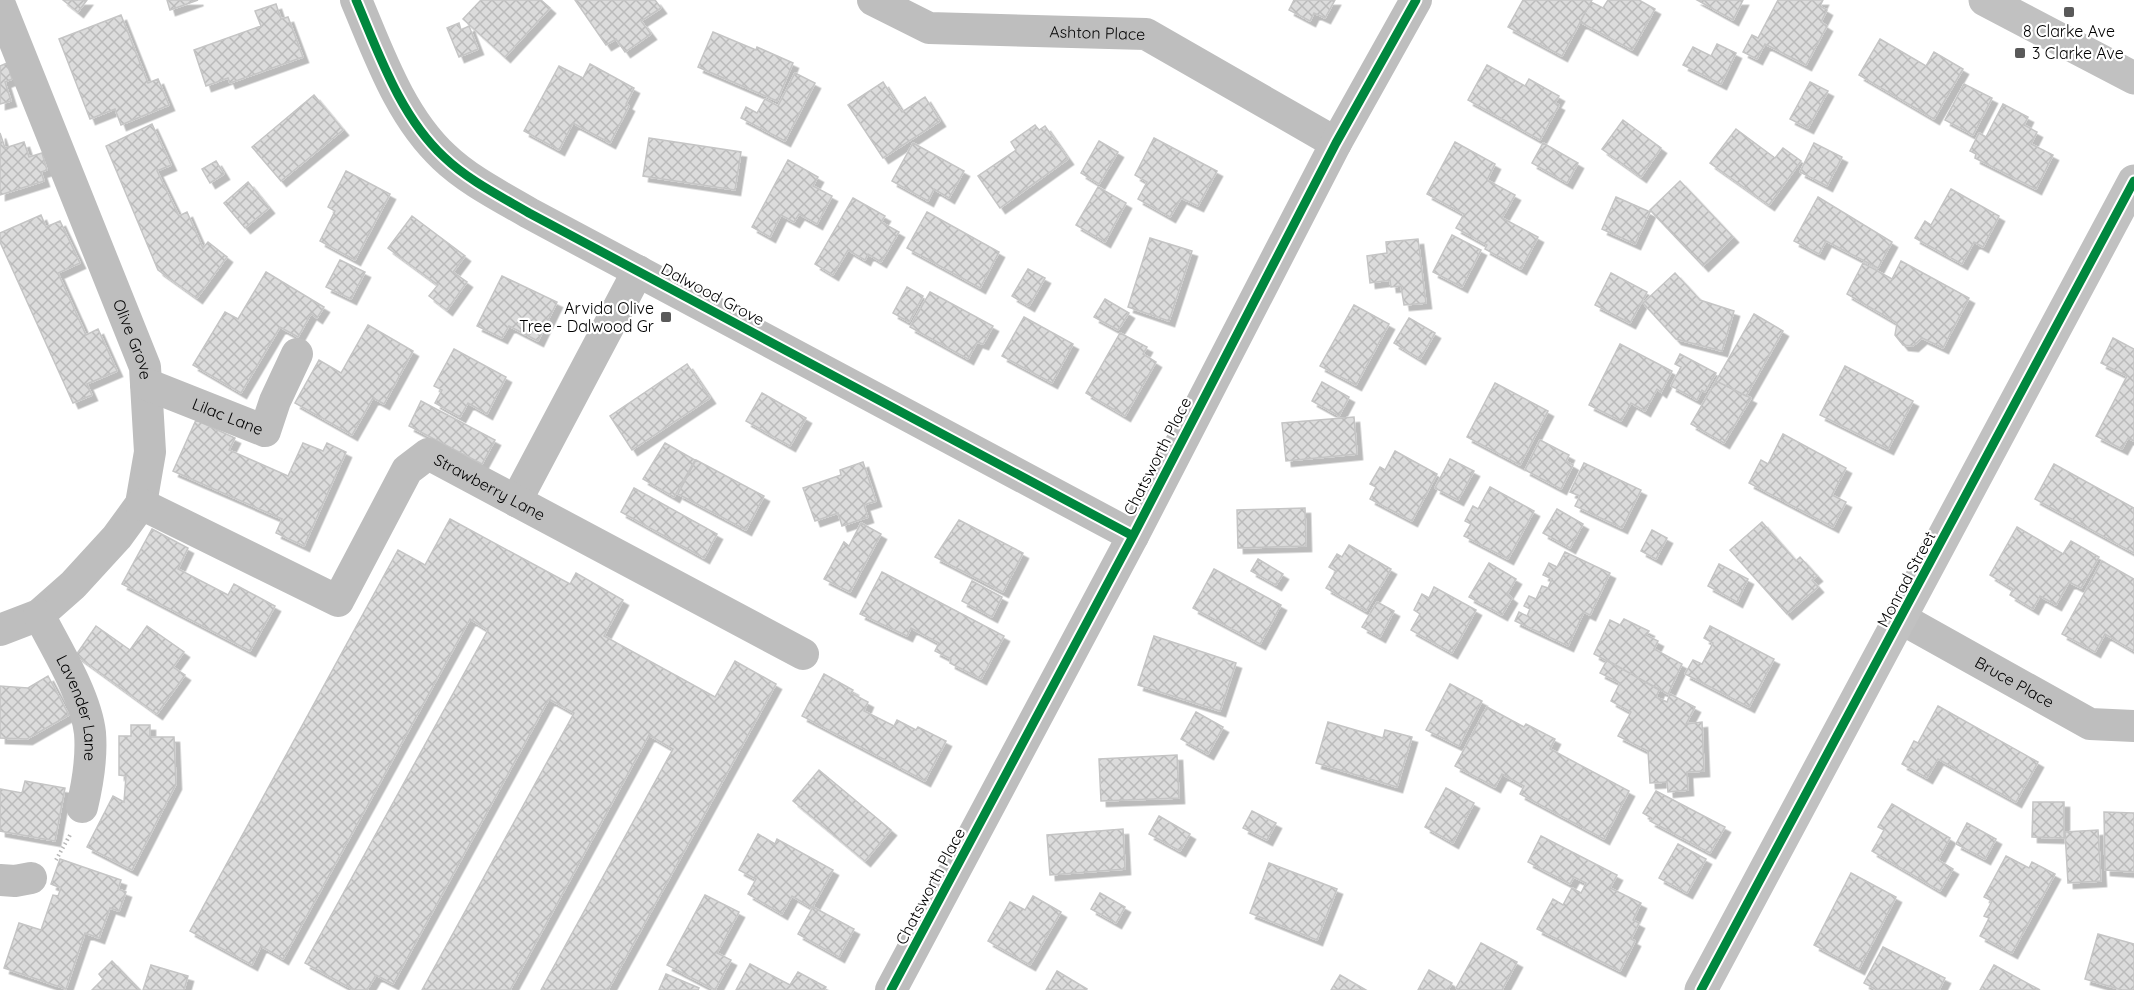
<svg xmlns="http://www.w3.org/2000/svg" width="2134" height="990" viewBox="0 0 2134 990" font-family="Quicksand,sans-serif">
<defs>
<pattern id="building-cross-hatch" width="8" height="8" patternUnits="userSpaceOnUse" patternTransform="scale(1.5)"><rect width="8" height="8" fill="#dcdcdc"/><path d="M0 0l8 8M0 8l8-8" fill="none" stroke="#bbb"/></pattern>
<filter id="shadow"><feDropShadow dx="5.5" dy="5.5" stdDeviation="0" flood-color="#0004"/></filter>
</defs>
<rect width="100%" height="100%" fill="#fff"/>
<!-- building -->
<path fill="url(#building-cross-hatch)" stroke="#c5c5c5" stroke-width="1.5" filter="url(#shadow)" d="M63 0H87L78 12Z
M167 0H198L170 10Z
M481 0H541L550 8 505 57 463 19Z
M575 0H655L661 8 641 21 651 34 625 52 616 39 606 45Z
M1294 0H1335L1325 18 1314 13 1310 21 1289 10Z
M1523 0H1592L1562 56 1508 27Z
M1608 0H1639L1655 9 1632 50 1580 22 1591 2 1603 8Z
M1697 0H1743L1733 20Z
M1778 0H1823L1820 6 1827 10 1821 22 1827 26 1806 65 1765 44 1757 59 1743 52 1752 35 1758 38Z
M276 4 281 19 288 17 303 57 230 83 228 78 206 86 194 50 261 26 255 11Z
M121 15 148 83 158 79 169 105 121 125 115 109 90 119 59 39Z
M459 23 461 30 469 26 478 49 459 57 447 28Z
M713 32 756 50 757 47 793 63 777 101 698 67Z
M1880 39 1926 66 1934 52 1963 69 1934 119 1859 75Z
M1717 44 1736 53 1721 84 1683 65 1693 47 1711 56Z
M7 63 12 79 5 82 11 101 0 104V66Z
M590 64 634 88 626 104 629 106 610 143 573 123 559 150 524 131 559 66 583 78Z
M1487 65 1525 86 1529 79 1559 96 1555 103 1559 105 1540 140 1468 100Z
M795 73 815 83 785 141 741 118 746 107 757 113 765 99 778 106Z
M883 82 902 112 925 97 940 121 883 158 848 105Z
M1810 82 1828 91 1808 128 1790 119Z
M1964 84 1992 98 1973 135 1945 120Z
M314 95 343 130 281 181 252 147Z
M2003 104 2028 117 2024 125 2037 132 2031 144 2053 155 2036 189 1975 158 1976 154 1970 151 1979 133 1986 137Z
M1623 120 1661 148 1641 177 1602 149Z
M152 124 171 165 157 171 179 216 187 212 203 248 208 242 227 257 197 298 158 270 106 146Z
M1035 125 1039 130 1045 126 1068 159 1000 208 978 176 1016 150 1011 142Z
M1736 129 1775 158 1783 148 1801 161 1769 205 1710 163Z
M0 133 5 148 24 142 29 157 42 153 47 170 41 172 44 181 0 195Z
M649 138 741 152 735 190 643 176Z
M1154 138 1217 171 1198 206 1181 198 1170 217 1138 199 1147 182 1135 175Z
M1099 141 1118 152 1099 184 1081 173Z
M1455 142 1495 164 1487 180 1515 195 1502 218 1538 237 1521 269 1485 249 1487 245 1456 228 1464 214 1427 194Z
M913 143 964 171 949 198 934 189 928 201 892 181Z
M1543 143 1578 163 1567 183 1532 163Z
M1814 143 1842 157 1827 186 1800 172Z
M788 160 818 177 813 186 832 196 817 224 799 214 794 222 781 215 770 237 752 227Z
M216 161 224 174 210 183 202 169Z
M346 171 390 194 355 260 320 241 335 211 328 207Z
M1680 181 1733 237 1703 266 1650 210Z
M248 182 269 208 245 228 224 203Z
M1098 187 1126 203 1105 242 1076 225Z
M1951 189 1999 216 1983 247 1974 242 1962 264 1915 238 1925 221 1931 225Z
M1616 197 1650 212 1635 244 1602 229Z
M1818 197 1892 242 1878 268 1826 241 1819 254 1794 241Z
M853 198 885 216 881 222 899 232 881 262 868 254 865 260 848 250 833 275 815 264Z
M927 212 999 252 980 288 907 248Z
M41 215 46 227 60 221 80 263 58 273 86 335 98 329 117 371 87 384 92 395 73 403 0 242V233Z
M412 216 465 256 453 272 467 282 447 310 429 296 438 285 388 248Z
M1452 235 1481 250 1462 287 1433 272Z
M1150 238 1192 251 1169 321 1128 307Z
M1418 239 1426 303 1404 305 1401 286 1391 287 1390 280 1370 283 1367 256 1387 253 1386 242Z
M340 260 365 272 351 299 326 287Z
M1901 261 1969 298 1943 348 1922 338 1913 346 1903 345 1895 335 1897 323 1847 294 1863 263 1892 279Z
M1028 269 1045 278 1029 306 1012 296Z
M266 272 324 307 317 318 311 314 298 337 280 327 241 393 193 365 225 312 238 319Z
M1611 273 1647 292 1630 323 1595 305Z
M1675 273 1700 300 1734 311 1722 351 1676 339 1643 303Z
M502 276 557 302 538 341 509 326 502 338 477 326Z
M907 287 923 296 909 322 893 313Z
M930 292 993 326 983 344 977 342 968 359 910 327Z
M1105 299 1129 313 1118 330 1094 317Z
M1354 305 1389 324 1356 385 1320 366Z
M1754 314 1783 331 1746 396 1716 381Z
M1024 317 1073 344 1052 383 1002 356Z
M1409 318 1435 333 1420 359 1394 343Z
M368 325 413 351 384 404 373 398 352 435 295 403 319 360 341 373Z
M1120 333 1147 347 1143 354 1156 362 1125 416 1086 393Z
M2113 338 2134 349V441L2128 438 2122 449 2096 436 2127 376 2101 363Z
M1620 344 1672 371 1661 392 1657 389 1645 411 1631 403 1621 421 1589 405Z
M454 349 506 377 487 414 468 403 460 417 435 403 442 390 434 386Z
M1680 354 1716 373 1705 392 1702 390 1697 400 1671 386 1681 367 1675 364Z
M687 364 710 398 632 450 610 416Z
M1845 366 1913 401 1888 449 1820 415Z
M1716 381 1751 398 1724 443 1691 424Z
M1322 382 1349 397 1339 416 1312 401Z
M1495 383 1548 411 1520 465 1467 437Z
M762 393 806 418 790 446 746 421Z
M421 401 495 440 482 464 409 426Z
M1354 417 1357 454 1286 461 1282 423Z
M196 420 235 438 229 450 288 476 303 443 323 451 327 443 346 452 304 546 276 533 282 519 173 471Z
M1783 434 1846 468 1832 495 1846 502 1833 527 1749 483 1761 460 1768 464Z
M1540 440 1569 455 1566 461 1573 465 1561 489 1525 470Z
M665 443 695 460 674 497 643 479Z
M1395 451 1437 474 1412 521 1370 499 1376 487 1370 484 1380 467 1385 470Z
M1450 459 1474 471 1458 500 1435 488Z
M696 460 764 496 746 530 678 494Z
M863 462 876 501 864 505 868 517 842 526 838 513 815 521 803 488 841 475 840 470Z
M1584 463 1641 490 1622 528 1575 506 1580 496 1570 492Z
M2054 464 2134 508V553L2035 499Z
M1490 487 1534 511 1508 559 1464 536 1471 524 1465 521 1473 506 1478 509Z
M634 488 717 534 704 558 621 512Z
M1305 508 1306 546 1238 548 1237 510Z
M1557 509 1583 524 1570 548 1543 533Z
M450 519 570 584 576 573 623 600 604 636 715 697 735 661 776 684 608 990H541L673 749 649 735 510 990H422L574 713 549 699 393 984 376 975 367 990H354L305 963 488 630 470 619 283 959 261 946 252 965 190 931 398 550 425 565Z
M959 520 1023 553 1003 592 935 557Z
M1762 522 1796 561 1800 557 1817 576 1812 580 1818 587 1787 614 1730 550Z
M861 523 881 534 850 592 824 579 844 542 849 546Z
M2017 527 2063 554 2071 541 2099 557 2081 588 2069 582 2056 605 2040 596 2033 609 2010 595 2013 589 1990 575Z
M152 529 188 548 178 569 228 595 234 584 275 606 250 651 122 584Z
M1652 530 1667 538 1656 559 1641 551Z
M1349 545 1391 569 1366 611 1326 588 1336 571 1329 567 1337 554 1342 557Z
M1565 552 1610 573 1590 615 1584 612 1568 646 1515 621 1519 612 1527 616 1530 609 1524 606 1529 596 1536 599 1542 586 1548 588 1552 579 1543 575 1549 563 1557 567Z
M1258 559 1283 574 1276 585 1251 571Z
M2102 561 2134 579V651L2105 634 2095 652 2062 634Z
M1489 563 1516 579 1507 594 1512 598 1502 615 1469 597Z
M1719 564 1748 579 1737 602 1708 586Z
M1214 569 1281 605 1260 644 1193 608Z
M882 572 1004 636 981 679 950 663 951 659 935 651 939 643 911 628 907 636 860 614Z
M972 581 1002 597 992 617 962 601Z
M1434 587 1476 610 1452 653 1411 630 1420 614 1414 610 1422 594 1429 598Z
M1377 602 1394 611 1380 637 1362 627Z
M1624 619 1649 631 1646 635 1658 641 1654 649 1682 664 1668 694 1594 654 1610 620 1620 625Z
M96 626 130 650 147 626 184 652 173 667 185 675 157 714 76 655Z
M1710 626 1774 659 1749 707 1685 674 1693 660 1702 664 1713 643 1704 638Z
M1154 636 1236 663 1220 711 1138 685Z
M1607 660 1659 690 1656 697 1667 702 1670 694 1695 707 1686 724 1702 722 1704 771 1687 772 1688 790 1668 792 1667 782 1650 783 1648 751 1618 736 1631 712 1611 701 1620 683 1600 673Z
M824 674 853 690 851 693 868 702 864 711 894 726 897 720 916 730 918 727 946 741 925 781 802 716Z
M48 676 69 715 27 739 0 738V686L28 688Z
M1450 684 1482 701 1459 746 1426 730Z
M1938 706 2038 762 2016 802 1938 759 1927 778 1902 764 1914 741 1918 743Z
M1487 707 1524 727 1526 724 1555 739 1550 749 1629 791 1604 839 1520 794 1524 786 1502 774 1495 787 1455 766Z
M1196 712 1223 727 1208 754 1181 739Z
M1328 722 1383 738 1385 730 1412 737 1397 787 1316 763Z
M131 725H150V737H174L176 784 132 870 87 847 113 796 124 802 126 776 119 775V736H131Z
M1177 755 1179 798 1101 801 1099 759Z
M819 770 891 830 865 861 793 801Z
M25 781 65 788 55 841 0 831V789L22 793Z
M1446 788 1474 803 1453 843 1425 827Z
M1656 791 1725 827 1710 853 1650 821 1653 819 1643 813Z
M2033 802H2064V838L2032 837Z
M1892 804 1950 838 1938 860 1953 869 1940 891 1872 851 1884 830 1878 827Z
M1252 811 1276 823 1267 840 1243 828Z
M2104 812 2134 813V872L2105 870Z
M1159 816 1190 834 1180 851 1149 834Z
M1967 823 1996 839 1985 859 1956 844Z
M1123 829 1125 869 1050 875 1047 835Z
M2098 830 2101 881 2068 883 2065 832Z
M758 834 775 844 777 839 833 870 812 908 792 896 782 914 748 894 756 879 739 870Z
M1541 836 1617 875 1610 888 1641 903 1633 920 1639 923 1631 939 1635 941 1620 971 1537 929 1553 899 1563 905 1572 888 1581 893 1586 883 1574 877 1570 884 1528 862Z
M1678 844 1706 859 1687 893 1659 878Z
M2006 856 2029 868 2032 862 2055 874 2012 953 1980 936 1989 918 1984 916 1992 901 1984 897Z
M60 859 121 880 118 889 126 892 119 911 110 908 99 938 85 933 66 989 4 968 19 923 41 930 53 895 58 896 61 888 51 884Z
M1269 863 1337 889 1317 940 1250 913Z
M1851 873 1896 897 1859 969 1814 945Z
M1100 893 1125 907 1116 923 1091 909Z
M705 895 739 912 717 953 731 960 715 990 667 965Z
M1033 896 1061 912 1030 965 988 941 1010 902 1025 910Z
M813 907 854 929 839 957 798 934Z
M2098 934 2134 944V990H2122L2085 979Z
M1481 943 1517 962 1502 990H1459L1456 988Z
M1883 947 1945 978 1939 990H1877L1864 983Z
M112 961 140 990H92L103 979 99 974Z
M750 964 790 985 798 972 826 987 824 990H736Z
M151 965 188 976 184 990H143Z
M1994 965 2040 990H1980Z
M1429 970 1452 983 1448 990H1418Z
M1057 971 1087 989 1086 990H1046Z
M666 974 699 988 698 990H659Z
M1340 975 1366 990H1331Z"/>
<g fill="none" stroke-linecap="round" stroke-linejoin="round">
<!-- path -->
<path stroke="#b8b8b8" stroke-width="4" stroke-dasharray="1.5 3" stroke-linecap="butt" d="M56 860 70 835"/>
<!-- street -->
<g stroke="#bebebe" stroke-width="32">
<path d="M356 0C379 54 400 116 444 157 468 180 500 196 529 213L1133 536"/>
<path id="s1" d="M873 0 929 28 1146 34 1336 143"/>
<path id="s2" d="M0 5 145 367 150 452 141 504 117 537 73 585 39 615 0 630"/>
<path id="s3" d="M146 384 265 431 275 401 297 354"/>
<path d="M516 501 638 271"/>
<path id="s4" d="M141 504 338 601 407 470 428 454 803 654"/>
<path id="s5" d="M39 615C56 648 86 696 90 733 92 758 88 782 82 807"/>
<path id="s6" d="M1902 619 2090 724 2134 726"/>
<path d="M0 880 15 881 31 878"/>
<path d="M891 990 1133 536 1336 143 1416 0"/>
</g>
<!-- secondary -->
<path stroke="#c1c1c1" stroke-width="33" d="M1985 0 2134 78
M1701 990 2134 181"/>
<!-- cycleway casing -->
<g stroke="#fff" stroke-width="13">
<path id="cycleway" d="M356 0C379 54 400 116 444 157 468 180 500 196 529 213L1133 536
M891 990 1133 536 1336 143 1416 0
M1701 990 2134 181"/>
</g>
<!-- cycleway -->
<use href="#cycleway" stroke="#00873e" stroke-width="9"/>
</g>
<!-- markers -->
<g fill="#595959" stroke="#fff" stroke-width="2">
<rect x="2063" y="6" width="12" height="12" rx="3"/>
<rect x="2014" y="47" width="12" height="12" rx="3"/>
<rect x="660" y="311" width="12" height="12" rx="3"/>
</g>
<g text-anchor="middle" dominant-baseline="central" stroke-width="4.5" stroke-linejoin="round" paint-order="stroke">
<!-- poi labels -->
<g font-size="16" fill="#000" stroke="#fff">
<text x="2069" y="31">8 Clarke Ave</text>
<text x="2032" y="53" text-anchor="start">3 Clarke Ave</text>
<text x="654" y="308" text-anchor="end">Arvida Olive<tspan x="654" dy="18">Tree - Dalwood Gr</tspan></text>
</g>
<!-- street labels -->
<g font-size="16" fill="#000" stroke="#fff">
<text stroke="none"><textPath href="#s1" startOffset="231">Ashton Place</textPath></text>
<text transform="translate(713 294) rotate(28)">Dalwood Grove</text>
<text stroke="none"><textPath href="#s2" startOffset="360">Olive Grove</textPath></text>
<text stroke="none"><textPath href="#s3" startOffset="88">Lilac Lane</textPath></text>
<text transform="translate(1157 456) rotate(-63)">Chatsworth Place</text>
<text stroke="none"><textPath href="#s4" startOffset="464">Strawberry Lane</textPath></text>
<text transform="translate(1906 579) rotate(-62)">Monrad Street</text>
<text stroke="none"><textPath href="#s6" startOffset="129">Bruce Place</textPath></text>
<text stroke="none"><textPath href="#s5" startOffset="102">Lavender Lane</textPath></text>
<text transform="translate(930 886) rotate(-62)">Chatsworth Place</text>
</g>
</g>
</svg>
